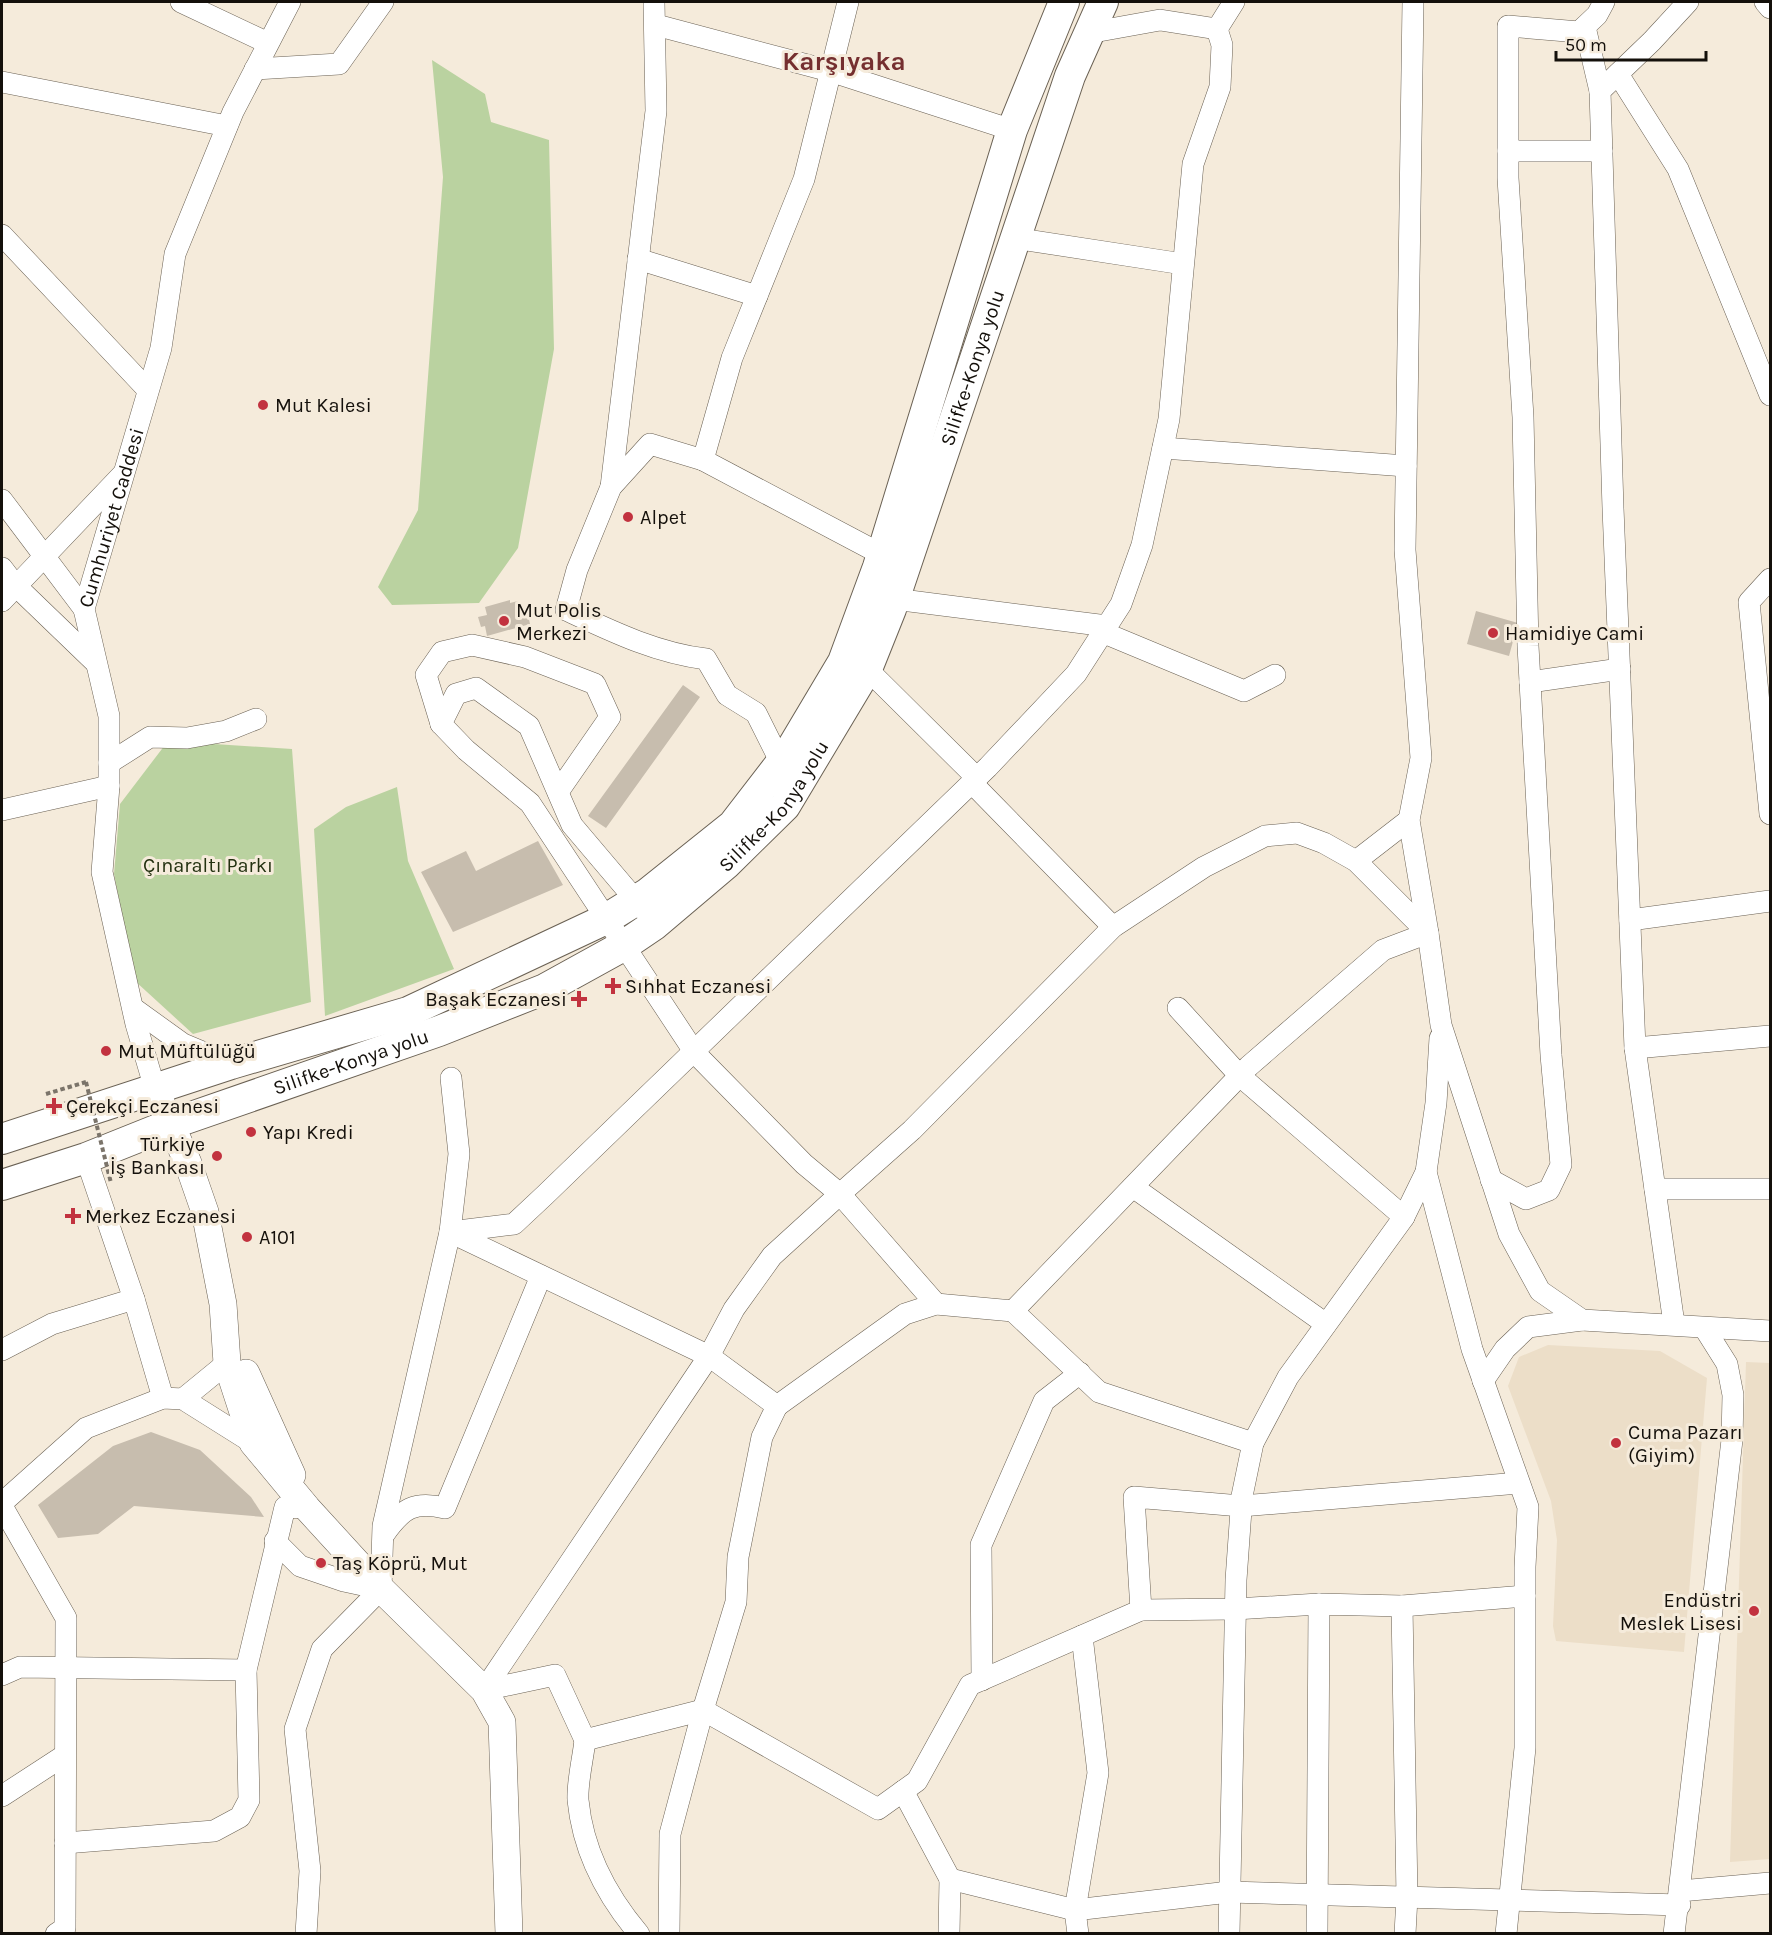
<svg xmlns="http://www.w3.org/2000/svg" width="1772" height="1935" viewBox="0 0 1772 1935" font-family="Karla,sans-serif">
<rect width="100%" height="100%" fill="#f5ebdb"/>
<!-- built -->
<path fill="#ecdec8" d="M1548 1345 1660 1351 1707 1378 1684 1652 1556 1641 1553 1626 1557 1540 1551 1501 1508 1386 1519 1357Z
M1746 1362 1770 1363V1859L1730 1862Z"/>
<!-- green -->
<path fill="#bad2a0" d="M432 60 485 94 491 122 549 140 554 349 518 548 479 603 392 605 378 587 418 510 443 177Z
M168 741 292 749 311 1002 193 1034 135 981 114 874 120 804Z
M397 787 408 861 454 969 325 1016 314 829 346 807Z"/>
<!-- building -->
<path fill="#c7bdae" d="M510 600V603L518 601 520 612 527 610 530 624 487 636 485 626 481 627 478 617 487 615 485 607Z
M1476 611 1518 623 1509 656 1467 644Z
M683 685 700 697 606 828 588 816Z
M538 841 563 885 453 932 421 872 466 851 476 871Z
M151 1432 200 1450 251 1497 264 1517 134 1506 98 1534 58 1538 38 1505 113 1446Z"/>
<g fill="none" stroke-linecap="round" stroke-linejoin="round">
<!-- minor casing -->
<g stroke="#6a6154" stroke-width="22">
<g id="minor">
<path d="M181 2 268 43"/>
<path d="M848 2 804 179 732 358 703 460 894 561"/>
<path d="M1765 2 1770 8"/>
<path d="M656 25 830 71 1012 130"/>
<path d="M1585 27 1600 91"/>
<path d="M1217 29 1234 2"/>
<path d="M255 69 339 64 383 2"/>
<path d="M1618 74 1678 169 1770 395"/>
<path d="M2 82 227 126"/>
<path d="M1508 151H1602"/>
<path d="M2 235 148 390"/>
<path d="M1014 238 1183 264"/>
<path d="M638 259 757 296"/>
<path d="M1163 448 1406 466"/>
<path d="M703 460 650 444 611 487 577 570 566 610C611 631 656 653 706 659L727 695 756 713 781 763"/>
<path d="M611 487 656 111 654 2"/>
<path d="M2 500 84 609"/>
<path d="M2 568 15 585 96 663"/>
<path d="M1770 579 1749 602 1770 814"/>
<path d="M894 599 1107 626"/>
<path d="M2 601 122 475"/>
<path d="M1102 632 1244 691 1275 675"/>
<path d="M867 669 977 778"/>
<path d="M1530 682 1620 669"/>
<path d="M441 724 426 675 442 652 472 645 525 657 595 684 610 717 558 792"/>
<path d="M109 763 150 737 187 738 226 731 256 719"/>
<path d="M972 783 1113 927"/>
<path d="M2 810 109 786"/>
<path d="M1356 861 1409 820"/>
<path d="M644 910 572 825 529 726 476 688 456 694 441 724 466 750 530 803 695 1053 804 1164 840 1194 912 1130 1113 927 1204 867 1265 836 1297 833 1324 843 1356 861 1428 933 1441 1025 1509 1234 1540 1291 1582 1320 1770 1331"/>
<path d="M1630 920 1770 901"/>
<path d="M133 1008 183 1044 231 1064"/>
<path d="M1178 1008 1240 1076 1404 1217"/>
<path d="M1635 1048 1770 1036"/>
<path d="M451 1078 459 1154 450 1232 709 1356 777 1406 905 1314 936 1304 1013 1311"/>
<path id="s1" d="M155 1089 136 1024 102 872 109 786V716L84 609 161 348 175 254 233 112 290 2"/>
<path d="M1426 1172 1472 1349 1528 1507 1525 1567V1748L1506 1934"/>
<path d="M1491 1180 1526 1199 1549 1190 1561 1165 1551 1055 1528 646 1523 417 1508 178V26L1579 32 1597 15 1604 2"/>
<path d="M1133 1187 1326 1324"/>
<path d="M1655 1189H1770"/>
<path d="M134 1299 163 1398"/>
<path d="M1674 1324 1635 1048 1613 508 1600 91 1652 41 1688 2"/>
<path d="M2 1350 52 1324 134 1299 86 1158"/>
<path d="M1483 1381 1505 1349 1528 1327 1582 1320"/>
<path d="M183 1399 227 1363"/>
<path d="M1253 1443 1099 1392 1013 1311 1249 1066 1383 950 1428 933 1409 820 1421 758 1405 550 1413 2"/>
<path d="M2 1503 86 1428 163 1398 183 1399 253 1443"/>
<path d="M2 1506 66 1618 65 1928 56 1934"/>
<path d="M385 1533C403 1508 414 1501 445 1508L541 1276"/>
<path d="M275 1541 300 1566 344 1581 381 1589"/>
<path d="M1141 1610 1134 1497 1241 1506 1519 1483"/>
<path d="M2 1675 20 1667 246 1670 285 1507 307 1508"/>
<path d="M982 1680 981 1545 1044 1401 1080 1373"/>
<path d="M484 1690 555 1675 585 1740 703 1710 878 1809 917 1781 970 1685 1141 1610 1235 1609 1319 1604"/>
<path d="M484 1690 709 1356 734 1309 772 1256 840 1194 936 1304"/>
<path d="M585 1740C583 1759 577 1782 578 1800 583 1852 606 1895 639 1934"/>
<path d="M903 1791 950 1879 1075 1910 1229 1892 1680 1905"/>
<path d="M2 1796 65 1755"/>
<path d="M65 1843 214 1831 240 1817 249 1800 246 1670"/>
<path d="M1680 1891 1770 1883"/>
<path d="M306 1934 310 1871 295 1729 322 1649 381 1589 383 1526 450 1232 514 1224 545 1195 988 767 1076 674 1121 604 1142 545 1169 419 1193 164 1220 87 1222 45 1217 29 1160 20 1088 33"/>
<path d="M669 1934 670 1834 703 1710 736 1602 738 1557 762 1437 777 1406"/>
<path d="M949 1934 950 1879"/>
<path d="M1078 1934 1075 1910 1098 1773 1082 1636"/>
<path d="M1229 1934 1236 1580 1242 1496 1253 1443 1288 1377 1404 1217 1426 1172 1436 1103 1440 1038"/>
<path d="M1317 1934 1319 1604 1402 1606"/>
<path d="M1405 1934 1407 1897 1402 1606 1525 1596"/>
<path d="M1674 1934 1732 1440 1733 1395 1727 1364 1705 1329"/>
</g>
</g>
<!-- major casing -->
<g stroke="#6a6154" stroke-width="28">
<path id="major" d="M155 1089 188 1163 205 1212 223 1304 227 1363 253 1443 307 1508 381 1589 484 1690 502 1722 509 1934
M246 1373 292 1475"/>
</g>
<!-- highway casing -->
<g stroke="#6a6154" stroke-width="32">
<g id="highway">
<path d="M2 1139 231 1064 408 1012 606 919 648 893 733 825 790 751 843 662 878 567 1012 130 1064 2"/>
<path id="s2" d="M2 1185 86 1158 171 1124 439 1031 545 989 623 946 654 925 726 864 785 806 867 669 891 609 1070 76 1103 2"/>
</g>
</g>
<!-- path -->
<path stroke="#7b746a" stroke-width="4" stroke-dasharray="4.5 3" stroke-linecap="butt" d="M46 1094 86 1082"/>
<!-- minor -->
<use href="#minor" stroke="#fff" stroke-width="21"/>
<!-- major -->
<use href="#major" stroke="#fff" stroke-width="27"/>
<!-- highway -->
<use href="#highway" stroke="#fff" stroke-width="30"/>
<!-- path-bridge -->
<path stroke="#7b746a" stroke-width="4" stroke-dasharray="4.5 3" stroke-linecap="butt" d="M86 1082 111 1183"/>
</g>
<!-- markers -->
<g fill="#c2323f" stroke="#f5ebdb" stroke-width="2">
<circle cx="263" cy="405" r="6"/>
<circle cx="628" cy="517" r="6"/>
<circle cx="504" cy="621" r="6"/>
<circle cx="1493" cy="633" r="6"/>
<path d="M610 977h6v6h6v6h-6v6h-6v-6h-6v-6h6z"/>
<path d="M576 990h6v6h6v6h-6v6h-6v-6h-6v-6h6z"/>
<circle cx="106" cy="1051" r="6"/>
<path d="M51 1097h6v6h6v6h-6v6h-6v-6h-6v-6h6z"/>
<circle cx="251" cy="1132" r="6"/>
<circle cx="217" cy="1156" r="6"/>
<path d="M70 1207h6v6h6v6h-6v6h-6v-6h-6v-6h6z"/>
<circle cx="247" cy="1237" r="6"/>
<circle cx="1616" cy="1443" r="6"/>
<circle cx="321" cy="1563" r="6"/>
<circle cx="1754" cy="1611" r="6"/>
</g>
<g text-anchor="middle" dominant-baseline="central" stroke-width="6" stroke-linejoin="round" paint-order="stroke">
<!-- street labels -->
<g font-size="20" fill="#14100b" stroke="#f5ebdb">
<text stroke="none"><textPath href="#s2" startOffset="1360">Silifke-Konya yolu</textPath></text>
<text stroke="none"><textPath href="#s1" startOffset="585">Cumhuriyet Caddesi</textPath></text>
<text stroke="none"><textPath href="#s2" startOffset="874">Silifke-Konya yolu</textPath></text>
<text stroke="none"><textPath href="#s2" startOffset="370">Silifke-Konya yolu</textPath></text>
</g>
<!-- poi labels -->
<g font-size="20" fill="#14100b" stroke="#f5ebdb" text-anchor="start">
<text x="275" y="405">Mut Kalesi</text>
<text x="640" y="517">Alpet</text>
<text x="516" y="610">Mut Polis<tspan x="516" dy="23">Merkezi</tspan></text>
<text x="1505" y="633">Hamidiye Cami</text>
<text x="625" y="986">Sıhhat Eczanesi</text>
<text x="567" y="999" text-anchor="end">Başak Eczanesi</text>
<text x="118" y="1051">Mut Müftülüğü</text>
<text x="66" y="1106">Çerekçi Eczanesi</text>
<text x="263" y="1132">Yapı Kredi</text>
<text x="205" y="1144" text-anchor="end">Türkiye<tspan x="205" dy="23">İş Bankası</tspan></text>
<text x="85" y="1216">Merkez Eczanesi</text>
<text x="259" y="1237">A101</text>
<text x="1628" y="1432">Cuma Pazarı<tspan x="1628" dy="23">(Giyim)</tspan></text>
<text x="333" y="1563">Taş Köprü, Mut</text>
<text x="1742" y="1600" text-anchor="end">Endüstri<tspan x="1742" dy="23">Meslek Lisesi</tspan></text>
</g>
<!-- park labels -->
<g font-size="20" fill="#233110" stroke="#f5ebdb">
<text x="208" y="865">Çınaraltı Parkı</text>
</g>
<!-- district labels -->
<g font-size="26" font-weight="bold" fill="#752f30" stroke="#f5ebdb">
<text x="844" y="61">Karşıyaka</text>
</g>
</g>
<!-- border -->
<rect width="1772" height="1935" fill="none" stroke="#14100b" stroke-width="6"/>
<!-- scale -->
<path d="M1556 51v9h150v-9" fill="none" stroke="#14100b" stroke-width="3"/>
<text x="1565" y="51" font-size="18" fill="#14100b" stroke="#f5ebdb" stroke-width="4.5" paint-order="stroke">50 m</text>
</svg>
